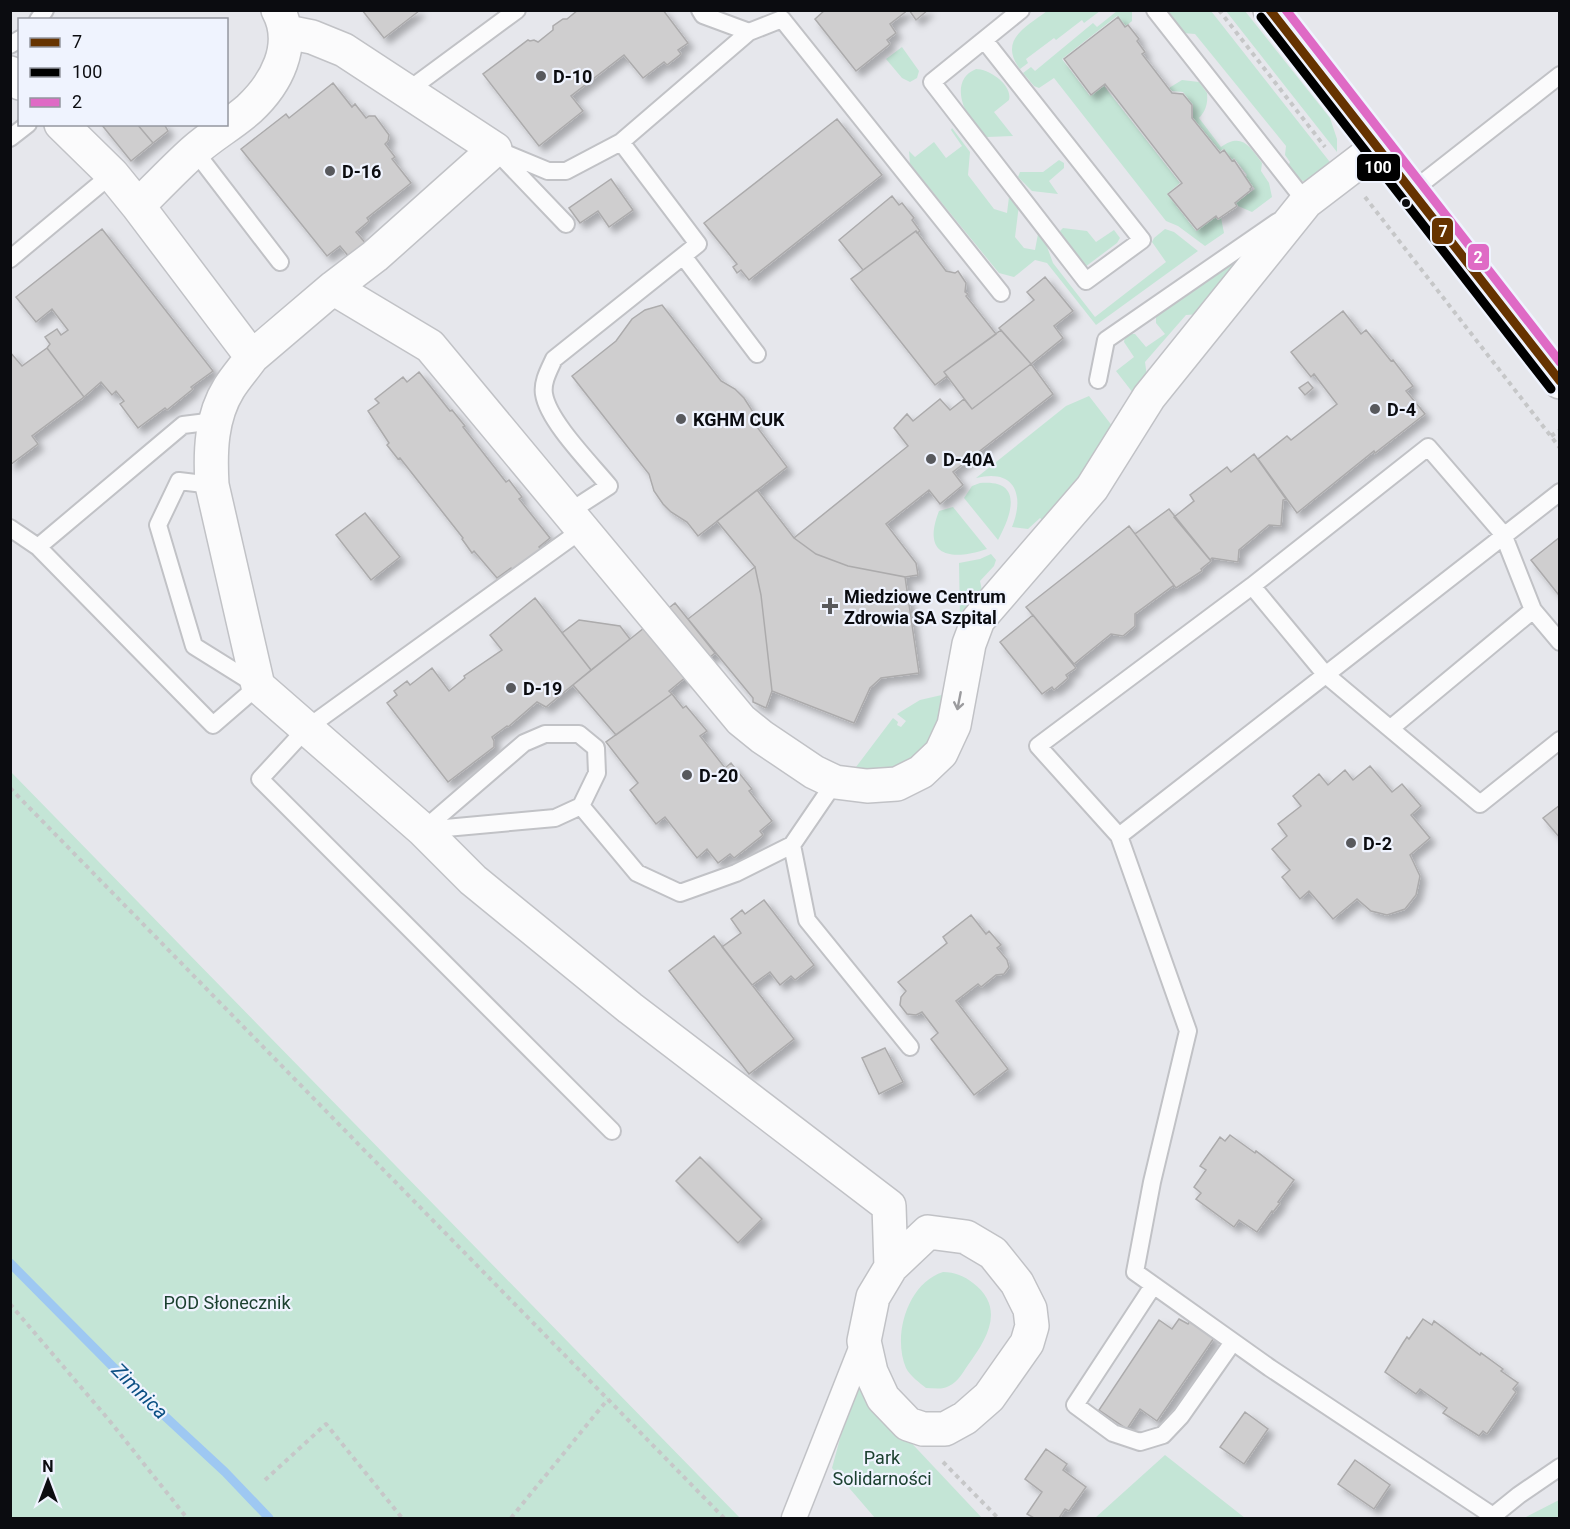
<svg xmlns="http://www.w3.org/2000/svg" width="1570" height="1529" viewBox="0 0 1570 1529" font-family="Roboto,sans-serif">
<defs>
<filter id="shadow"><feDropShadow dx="5.5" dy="5.5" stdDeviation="3" flood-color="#0004"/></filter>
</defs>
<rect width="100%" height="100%" fill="#e6e7ec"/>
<!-- green -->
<path fill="#c4e5d6" d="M1047 11H1100L1084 23 1082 20 1056 40 1054 38 1026 59 1028 63 1020 69C998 40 1026 27 1047 11Z
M1117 11H1132V21L1126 26 1117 16 1062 59 1090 96 1104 86 1180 183 1167 194 1196 231 1216 217 1218 220 1221 218 1224 233 1205 246 1178 226 1166 221 1054 78 1039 88 1034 86 1023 73 1031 67 1035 71 1093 23 1097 27Z
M1165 11H1211L1333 166 1309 182 1299 180 1288 167 1290 162 1285 155 1286 146 1195 34 1183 33Z
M1226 11H1245L1330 118 1337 139V152Z
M902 47 919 71 917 78 910 82 902 78 886 59Z
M976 69C989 69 1013 85 1009 100L994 112 1013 136 987 137C968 124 945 82 976 69Z
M1182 80 1199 82 1207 93C1208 103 1206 111 1199 118L1221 147C1242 132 1250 147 1262 163L1261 171 1269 183 1272 197 1252 212 1238 206 1236 203 1255 189 1245 177 1247 175 1234 158 1232 160 1224 149 1220 151 1193 118V105L1183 92 1172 91 1169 88Z
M952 128 970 152 968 175 994 209 1007 213 1009 197 1011 196 1019 205 1015 237 1024 248 1035 250 1038 234 1042 233 1053 263 1095 317 1166 262 1152 242 1154 238 1165 229 1174 232 1198 251 1096 325 1047 263 1035 260 1014 277 999 273 910 164 909 151 915 157 934 142 946 158 962 146 951 130Z
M1059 160 1064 163V168L1049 181 1058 194 1032 191 1018 177 1020 172H1043Z
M1063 228 1087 231 1096 242 1114 230 1120 238 1117 243 1085 267 1071 251 1060 231Z
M1246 253 1201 314 1186 315 1145 362 1147 377 1133 393 1116 371 1134 357 1124 342 1125 337 1130 334H1135L1146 347 1165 334 1156 323V315Z
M1089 396 1113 427 1093 468 1047 524 1040 518 1028 529 1012 527C1025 495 1015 468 976 478L1066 406Z
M980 483C1025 479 1011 516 998 540L964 498 972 486Z
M953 507 987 549C951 561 921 557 939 511Z
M991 554 996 560 994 566 980 581 983 595 960 621 959 563 980 559Z
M946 694 932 743 899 771H853L893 718 898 722 897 725 901 727 906 721 897 714 920 700Z
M11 772 740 1518H11Z
M943 1272C955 1272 964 1276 973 1283 1006 1308 987 1339 968 1365 963 1372 958 1382 949 1386 942 1390 934 1388 926 1388 920 1383 910 1376 906 1368 892 1335 908 1283 943 1272Z
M855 1383 982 1518H875L832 1468Z
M1165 1455 1245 1518H1095Z
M1559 1500V1518H1524Z"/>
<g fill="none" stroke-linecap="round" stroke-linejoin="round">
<!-- stream -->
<path stroke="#9ec8f2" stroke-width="9" d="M10 1263 128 1382 225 1472 269 1518"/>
</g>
<!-- building -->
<path fill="#cfcecf" stroke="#acabac" stroke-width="1.5" filter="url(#shadow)" d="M362 10H419V11L384 38Z
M578 10H663L688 43 678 50 681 54 667 65 664 62 643 78 624 55 571 96 583 111 539 146 483 74 528 40 530 41 534 40 538 42 553 30V26L563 19H567Z
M908 10 890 24 896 33 887 40 890 44 856 71 815 19 825 10Z
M909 10H928L916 20Z
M1118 17 1125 27 1128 25 1139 39 1137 41 1145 52 1142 54 1172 93 1183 94 1192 105V118L1220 153 1224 150 1232 161 1234 160 1252 187 1250 189 1251 190 1235 203 1237 206 1218 219 1216 216 1197 230 1168 194 1182 183 1105 84 1091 95 1064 59Z
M333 83 352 107 355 104 366 118 369 116H375L389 135 388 141 385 144 395 157 392 159 411 183 367 218 369 221 356 232 367 245 350 258 340 246 327 256 241 149 286 114 289 118Z
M837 119 882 175 749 280 741 270 737 273 733 267 737 264 704 223Z
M101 124H137L153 143 131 161Z
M137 124H164L168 131 153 143Z
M611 179 633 210 609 227 598 211 580 223 569 208Z
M892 196 899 205 902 203 914 218 912 220 920 231 917 233 916 231 863 270 839 240Z
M102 229 213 371 191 387 193 389 167 410 165 408 138 428 120 404 124 401 116 391 112 395 101 382 84 397 47 348 50 344 45 337 57 329 61 335 68 330 52 309 36 322 16 297Z
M916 231 946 271 955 273 958 271 966 283 965 292 968 294 966 296 996 334 944 372 947 376 935 385 851 279Z
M1045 277 1073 311 1054 326 1063 338 1031 364 999 328 1034 300 1027 292Z
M662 305 721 381 735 389 744 398 753 412 757 427 787 467 698 536 687 522 671 512 663 504 654 491 649 474 572 376 616 341 632 319 645 310Z
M1343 311 1361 334 1366 330 1391 361 1393 360 1413 386 1406 391 1425 414 1375 453 1374 451 1297 513 1258 459 1287 436 1291 440 1337 404 1314 374 1311 377 1291 352Z
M1001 330 1031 364 972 409 944 372Z
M47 348 84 397 32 436 38 444 10 465V352L22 366Z
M1031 364 1053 394 953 472 963 485 940 504 929 490 886 524 916 563 918 575 905 577 848 566 816 554 794 538 908 446 894 428 907 414 913 421 940 399 950 410 964 399 972 409Z
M419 372 450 411 452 410 465 426 463 427 506 482 509 480 522 497 519 499 550 538 539 547 541 550 513 571 511 568 497 578 474 551 472 553 462 539 463 538 400 458 398 459 387 445 389 443 368 411 379 403 375 399 403 377 407 382Z
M1308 382 1313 388 1305 395 1299 388Z
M1254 454 1286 499 1283 500 1281 526 1269 525 1239 550 1238 562 1212 558 1210 560 1174 517 1194 501 1190 495 1227 467 1231 472Z
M757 490 794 538 816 554 848 566 905 577 919 673 881 678 870 688 854 723 772 691 761 595 755 567 717 521Z
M1169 509 1211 561 1201 569 1202 571 1176 588 1135 534Z
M365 513 400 557 371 580 336 535Z
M1129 526 1174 585 1135 614V626L1123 636 1111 634 1074 664 1026 607Z
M1560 537V593L1558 594 1531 560Z
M755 567 761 595 772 691 766 708 753 702V698L688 619Z
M535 598 591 670 546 707 537 702 508 727 507 726 492 737 494 741V747L448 782 387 703 397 695 394 691 407 681 410 685 432 668 449 691 465 678 464 676 502 650 490 635Z
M675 603 715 653 669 691 672 694 616 735 573 685Z
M1033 615 1076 668 1066 675 1068 678 1054 690 1052 687 1042 694 1000 642Z
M579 620 620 626 630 639 591 670 562 633Z
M672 694 683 708 686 706 707 731 700 736 725 768 731 763 752 789 749 791 772 821 760 831 763 835 734 858 730 854 718 863 707 849 697 858 665 817 656 824 630 790 638 783 606 742Z
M1370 766 1392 792 1402 784 1421 806 1411 815 1430 838 1410 855 1420 876 1416 895 1405 909 1387 915 1371 911 1357 899 1333 919 1309 891 1300 899 1282 877 1290 870 1272 849 1287 836 1278 824 1301 806 1293 796 1319 774 1328 785 1345 770 1353 780Z
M1560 805V838L1543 818Z
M764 900 814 965 795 980 791 976 780 985 770 972 752 985 722 947 741 933 731 919 742 910 745 914Z
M971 915 986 934 989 931 1001 945 997 948 1007 960 1009 967 1004 974 996 975 981 987 978 984 956 1001 1008 1069 974 1095 931 1039 938 1033 922 1012 916 1015 907 1014 900 1005 901 997 906 991 898 982 947 943 943 937Z
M714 936 794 1039 749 1074 669 971Z
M885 1048 903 1082 879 1094 862 1058Z
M1230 1135 1255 1153 1256 1151 1294 1180 1278 1202 1280 1203 1273 1212 1272 1211 1257 1232 1239 1220 1234 1227 1196 1199 1201 1193 1194 1187 1206 1170 1200 1166 1220 1137 1225 1141Z
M700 1157 762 1219 738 1243 676 1181Z
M1179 1319 1188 1324 1190 1321 1214 1338 1157 1421 1140 1409 1127 1429 1099 1410 1159 1320 1172 1329Z
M1423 1319 1432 1325 1434 1321 1480 1355 1481 1353 1503 1369 1501 1371 1518 1383 1513 1389 1516 1392 1487 1434 1483 1431 1479 1436 1443 1413 1447 1408 1420 1389 1416 1394 1385 1372 1403 1343 1407 1337 1409 1339Z
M1245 1412 1268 1429 1244 1464 1220 1447Z
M1046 1449 1067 1464 1063 1470 1086 1487 1069 1511 1065 1509 1059 1518H1034L1027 1514 1042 1492 1025 1479Z
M1355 1460 1390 1485 1374 1509 1338 1484Z"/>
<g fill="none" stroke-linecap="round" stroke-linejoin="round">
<!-- service casing -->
<g stroke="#c1c2c6" stroke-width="20">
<path id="service" d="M700 10 703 15 749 32
M1155 10 1306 202 1303 204
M38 20 45 10
M985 41 1142 240 1086 281 932 82 1021 10
M10 45 20 39
M406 92 517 10
M10 138 28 124
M495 149 548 171H566L621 142 749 32 782 19 1001 293
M194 150 280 262
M500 155 566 224
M1412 191 1560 75
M683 256 757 354
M10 259 112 174
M1098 380 1106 340 1277 222
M212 485 179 481 158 525 194 646 258 686 213 725 38 547 183 425 215 421
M569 512 609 486C591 464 548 421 544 394 542 382 549 370 554 359L698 244 621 142
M10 528 38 547
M583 529 307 728 260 779 612 1131
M1252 586 1325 674 1480 804 1560 740
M1560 642 1533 610 1503 534 1428 447 1252 586 1038 746 1119 836 1188 1031 1152 1182 1135 1272 1270 1368 1493 1516 1519 1495 1560 1467
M1391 728 1533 610
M423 830 524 743 545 734H579L596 748 597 773 581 806
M424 830 555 818 581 806 637 873 680 893 736 873 792 845 835 782
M1119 836 1560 492
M792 845 807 920 910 1047
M1153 1286 1075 1405 1113 1433 1140 1442 1163 1435 1181 1416 1233 1342"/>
</g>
<!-- pedestrian casing -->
<g stroke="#c1c2c6" stroke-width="27">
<path id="pedestrian" d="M794 1518 864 1341"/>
</g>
<!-- minor casing -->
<g stroke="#c1c2c6" stroke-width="36">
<path id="minor" d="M278 10C297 45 276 84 249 109 232 124 212 135 194 151 175 168 157 187 138 206L252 357C245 367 236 377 229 388 211 417 210 451 212 485L258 686 423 830 473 880 630 1008 889 1206 891 1267
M10 73 20 83
M61 124 112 174 138 206
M333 288 430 346 741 720 762 737 814 772 835 782 867 786 897 784 921 772 941 753 954 725 969 644 978 620 1092 488 1149 397 1306 202 1378 147
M252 357 333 288 375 256 495 149 344 50 312 37 287 32
M928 1232 966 1237 993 1253 1017 1283 1030 1309 1032 1326 1027 1343 989 1397 965 1418 945 1429H923L908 1424 883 1398 871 1372 864 1341 873 1297 891 1267Z"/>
</g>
<!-- tertiary casing -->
<g stroke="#c1c2c6" stroke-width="36">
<path id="tertiary" d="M1270 10 1560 382"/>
</g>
<!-- path -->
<path stroke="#c6c7c8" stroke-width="4" stroke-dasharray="4.5 4.5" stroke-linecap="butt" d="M1219 10 1325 147
M1365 197 1560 448
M1551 436 1560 430
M10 788 724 1518
M10 1304 109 1420 187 1518
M943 1462 998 1518
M265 1480 326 1424 402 1518
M511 1518 608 1399"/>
<!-- service -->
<use href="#service" stroke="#fbfbfc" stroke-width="16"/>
<!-- pedestrian -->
<use href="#pedestrian" stroke="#fbfbfc" stroke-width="24"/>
<!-- minor -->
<use href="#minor" stroke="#fbfbfc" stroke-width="33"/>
<!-- tertiary -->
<use href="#tertiary" stroke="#fbfbfc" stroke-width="33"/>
<!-- bus-1 casing -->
<g stroke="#eff3fe" stroke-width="14">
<path id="bus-1" d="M1270 10 1560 381"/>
</g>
<!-- bus-2 casing -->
<g stroke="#eff3fe" stroke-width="14">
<path id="bus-2" d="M1261 17 1551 389"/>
</g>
<!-- bus-3 casing -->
<g stroke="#eff3fe" stroke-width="14">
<path id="bus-3" d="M1286 10 1560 362"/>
</g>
<!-- bus-1 -->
<use href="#bus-1" stroke="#630" stroke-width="9"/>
<!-- bus-2 -->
<use href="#bus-2" stroke="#000" stroke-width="9"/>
<!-- bus-3 -->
<use href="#bus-3" stroke="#df6ac5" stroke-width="9"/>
</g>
<!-- one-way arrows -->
<defs><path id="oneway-shaft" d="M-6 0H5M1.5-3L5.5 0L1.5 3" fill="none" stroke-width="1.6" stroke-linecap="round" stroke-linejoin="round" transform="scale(1.5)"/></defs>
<use stroke="#9b9b9e" href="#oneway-shaft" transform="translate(959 701) rotate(101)"/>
<!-- markers -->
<g fill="#58595d" stroke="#eff3fe" stroke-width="2">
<circle cx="541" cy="76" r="6"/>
<circle cx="330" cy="171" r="6"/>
<circle cx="1375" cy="409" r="6"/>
<circle cx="681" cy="419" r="6"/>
<circle cx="931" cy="459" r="6"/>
<path d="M827 597h6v6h6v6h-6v6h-6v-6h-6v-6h6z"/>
<circle cx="511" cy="688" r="6"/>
<circle cx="687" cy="775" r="6"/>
<circle cx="1351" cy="843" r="6"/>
</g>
<circle fill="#0b0c10" stroke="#eff3fe" stroke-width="2" cx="1406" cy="203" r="5"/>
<g text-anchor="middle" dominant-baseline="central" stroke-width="4.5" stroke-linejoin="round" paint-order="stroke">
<!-- poi labels -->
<g font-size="18" font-weight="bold" fill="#0b0c10" stroke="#eff3fe" text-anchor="start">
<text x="553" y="76">D-10</text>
<text x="342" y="171">D-16</text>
<text x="1387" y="409">D-4</text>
<text x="693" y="419">KGHM CUK</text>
<text x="943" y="459">D-40A</text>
<text x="844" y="596">Miedziowe Centrum<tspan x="844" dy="21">Zdrowia SA Szpital</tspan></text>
<text x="523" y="688">D-19</text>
<text x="699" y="775">D-20</text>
<text x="1363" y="843">D-2</text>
</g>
<!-- park labels -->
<g font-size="18" fill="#1b402f" stroke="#eff3fe">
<text x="227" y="1302">POD Słonecznik</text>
<text x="882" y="1457">Park<tspan x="882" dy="21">Solidarności</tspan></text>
</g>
<!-- water labels -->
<g font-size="20" font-style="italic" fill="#0b4f83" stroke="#eff3fe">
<text transform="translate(140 1391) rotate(45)">Zimnica</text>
</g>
</g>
<g stroke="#eff3fe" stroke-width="2">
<rect x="1356" y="153" width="45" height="29" rx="6" fill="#000"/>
<rect x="1431" y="217" width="23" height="28" rx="6" fill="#630"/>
<rect x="1467" y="243" width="23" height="28" rx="6" fill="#df6ac5"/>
</g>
<g font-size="16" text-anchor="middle" font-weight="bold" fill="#fff">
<text x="1378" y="173">100</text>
<text x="1443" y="237">7</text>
<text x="1478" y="263">2</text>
</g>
<!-- border -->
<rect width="1570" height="1529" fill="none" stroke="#0b0c10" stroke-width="24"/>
<!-- legend -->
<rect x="18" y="18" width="210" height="108" fill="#eff3fe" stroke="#94979f" stroke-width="1.5"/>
<rect x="30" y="38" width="30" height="9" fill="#663300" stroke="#94979f" stroke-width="1.5"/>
<text x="72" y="48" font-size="18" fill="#0b0c10">7</text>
<rect x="30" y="68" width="30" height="9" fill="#000000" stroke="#94979f" stroke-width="1.5"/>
<text x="72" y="78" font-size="18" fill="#0b0c10">100</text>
<rect x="30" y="98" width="30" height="9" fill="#df6ac5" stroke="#94979f" stroke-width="1.5"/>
<text x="72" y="108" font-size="18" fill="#0b0c10">2</text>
<!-- north arrow -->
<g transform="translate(48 1481)" stroke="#eff3fe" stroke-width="4.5" paint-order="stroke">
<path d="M0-4.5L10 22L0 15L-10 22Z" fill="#0b0c10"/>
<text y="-9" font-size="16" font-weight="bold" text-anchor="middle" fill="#0b0c10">N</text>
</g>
</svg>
